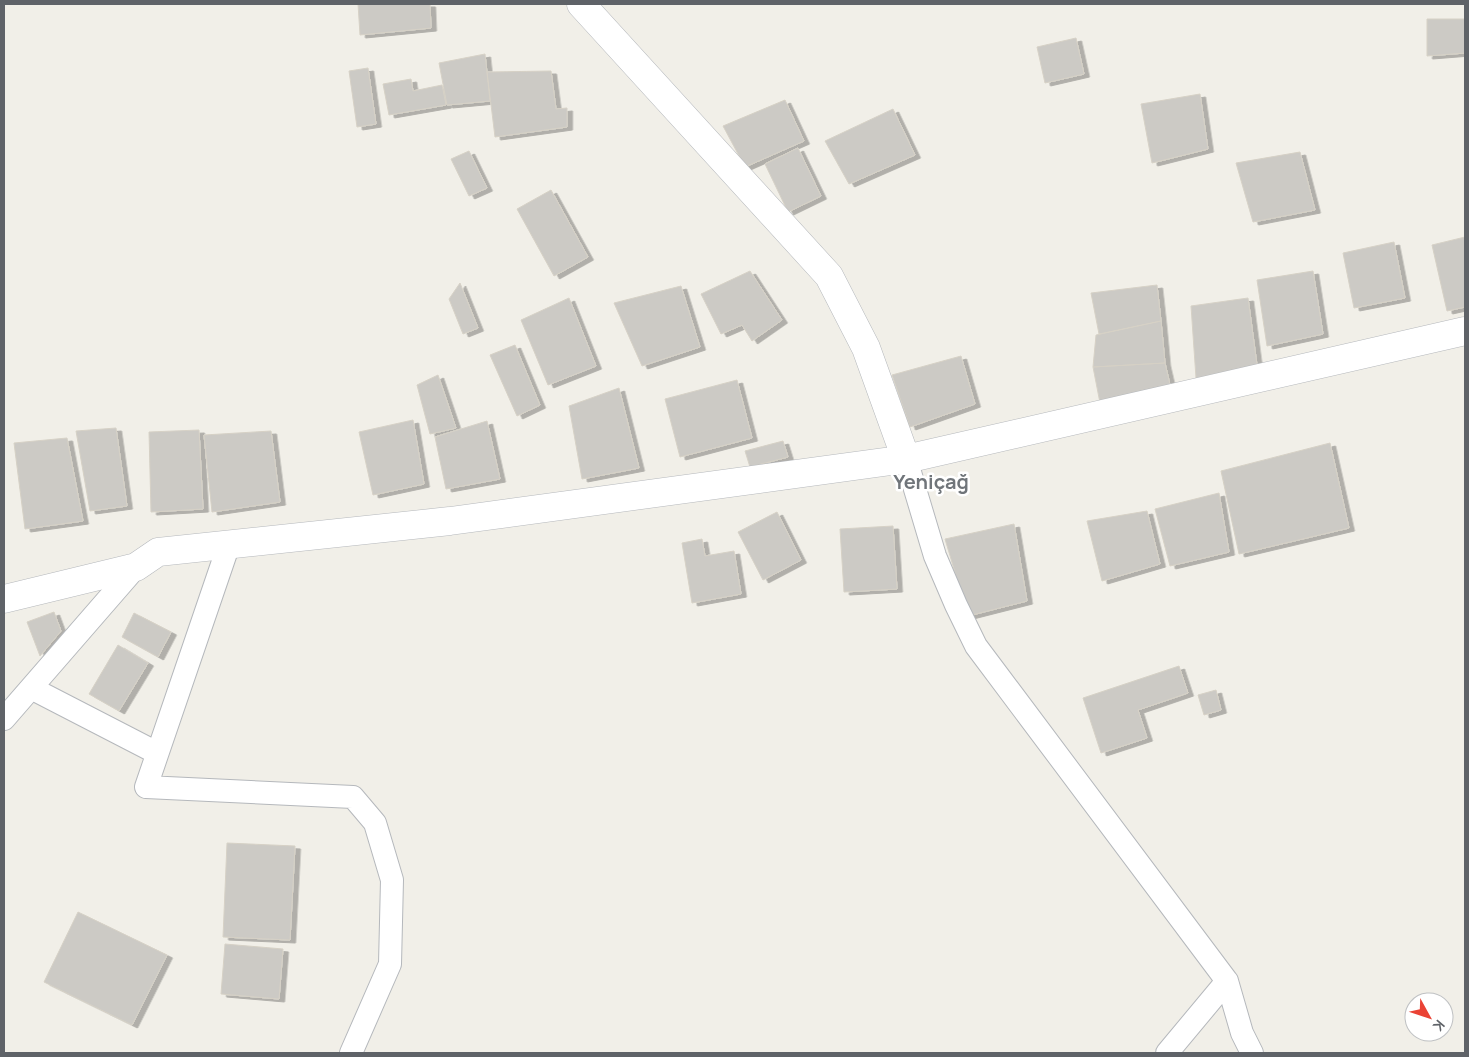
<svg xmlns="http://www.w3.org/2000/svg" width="1469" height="1057" viewBox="0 0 1469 1057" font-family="Manrope,sans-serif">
<defs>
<filter id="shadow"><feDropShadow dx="5.5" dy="3" stdDeviation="0" flood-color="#0004"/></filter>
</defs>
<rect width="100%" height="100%" fill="#f1efe8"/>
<!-- building -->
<path fill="#cccac5" stroke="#d6d1c6" filter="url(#shadow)" d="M358 4H430L431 28 360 35Z
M1427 19H1465V53L1427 56Z
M1076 38 1084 74 1045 83 1037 47Z
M485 54 490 101 447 105 439 63Z
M368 68 376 124 357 127 349 71Z
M551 71 556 109 567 108V127L495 137 487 72Z
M411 79 413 91 442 85 446 105 389 115 383 84Z
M1200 94 1208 149 1152 163 1141 104Z
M785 100 804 141 745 167 723 126Z
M893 109 915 155 849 184 825 141Z
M798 148 821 196 788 212 765 164Z
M469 151 487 188 469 196 451 159Z
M1300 152 1315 210 1253 222 1236 163Z
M551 190 588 257 554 276 517 209Z
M1465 237V307L1447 311 1432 245Z
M1394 242 1405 298 1354 308 1343 253Z
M750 271 782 320 752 341 742 325 721 334 701 294Z
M1313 271 1323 334 1267 346 1257 280Z
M460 283 478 328 463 334 449 299Z
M1157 285 1161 321 1099 334 1091 293Z
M681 286 700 347 642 366 614 303Z
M569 298 596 366 548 385 521 320Z
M1248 298 1257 365 1196 378 1191 306Z
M1161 321 1165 363 1093 367 1096 335Z
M515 345 540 405 517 416 490 355Z
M961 356 975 404 910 427 892 375Z
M1165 363 1171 389 1100 403 1093 367Z
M438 375 456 428 430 434 417 385Z
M737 380 752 438 680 457 665 399Z
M619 388 639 468 582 479 569 406Z
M413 420 424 484 373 495 359 432Z
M487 421 500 479 446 489 435 437Z
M116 428 127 506 90 511 76 431Z
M199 430 203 509 151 512 149 432Z
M271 431 280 502 212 512 204 435Z
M67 438 83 521 25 529 14 443Z
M783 441 788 457 750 467 745 451Z
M1330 443 1349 528 1239 554 1221 471Z
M1219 493 1229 552 1170 566 1155 509Z
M1147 511 1160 564 1102 581 1087 521Z
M777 512 801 560 763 580 738 532Z
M1014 524 1027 601 968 616 945 539Z
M893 526 897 589 844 592 840 529Z
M702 539 705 556 734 551 741 594 692 603 682 543Z
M54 612 61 631 40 656 27 622Z
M134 613 171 632 158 657 122 637Z
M118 645 148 663 119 711 89 694Z
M1179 666 1188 693 1138 710 1147 738 1101 753 1083 698Z
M1216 690 1221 710 1204 715 1198 695Z
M227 843 295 846 290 940 223 937Z
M78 912 167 955 132 1025 44 982Z
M225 944 283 949 279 999 221 994Z"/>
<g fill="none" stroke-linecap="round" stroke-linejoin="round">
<!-- minor casing -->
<g stroke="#b5b8bc" stroke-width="24">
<path id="minor" d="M906 459 935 556 956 605 976 646 1227 981 1242 1033 1252 1053
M229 544 146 787 353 797 375 823 392 880 390 964 351 1053
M31 688 157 753
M4 719 136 567
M1167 1053 1227 981"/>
</g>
<!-- tertiary casing -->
<g stroke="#b5b8bc" stroke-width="29">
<path id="tertiary" d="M581 4 829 276 866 348 906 459
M4 599 136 567 158 552 450 521 906 459 1465 331"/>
</g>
<!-- minor -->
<use href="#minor" stroke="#fff" stroke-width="22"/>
<!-- tertiary -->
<use href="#tertiary" stroke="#fff" stroke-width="28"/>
</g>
<g text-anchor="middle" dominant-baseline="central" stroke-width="5" stroke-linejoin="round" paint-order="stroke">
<!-- quarter labels -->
<g font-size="20" font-weight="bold" fill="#70757a" stroke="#fff">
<text x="931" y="481">Yeniçağ</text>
</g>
</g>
<!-- border -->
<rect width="1469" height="1057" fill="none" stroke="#5f6368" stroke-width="10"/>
<!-- north arrow -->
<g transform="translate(1429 1017) rotate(130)"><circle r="24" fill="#ffffff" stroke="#bfc1c3"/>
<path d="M0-4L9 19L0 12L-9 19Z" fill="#ea4335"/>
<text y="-8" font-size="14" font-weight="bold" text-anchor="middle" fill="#5f6368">K</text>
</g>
</svg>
